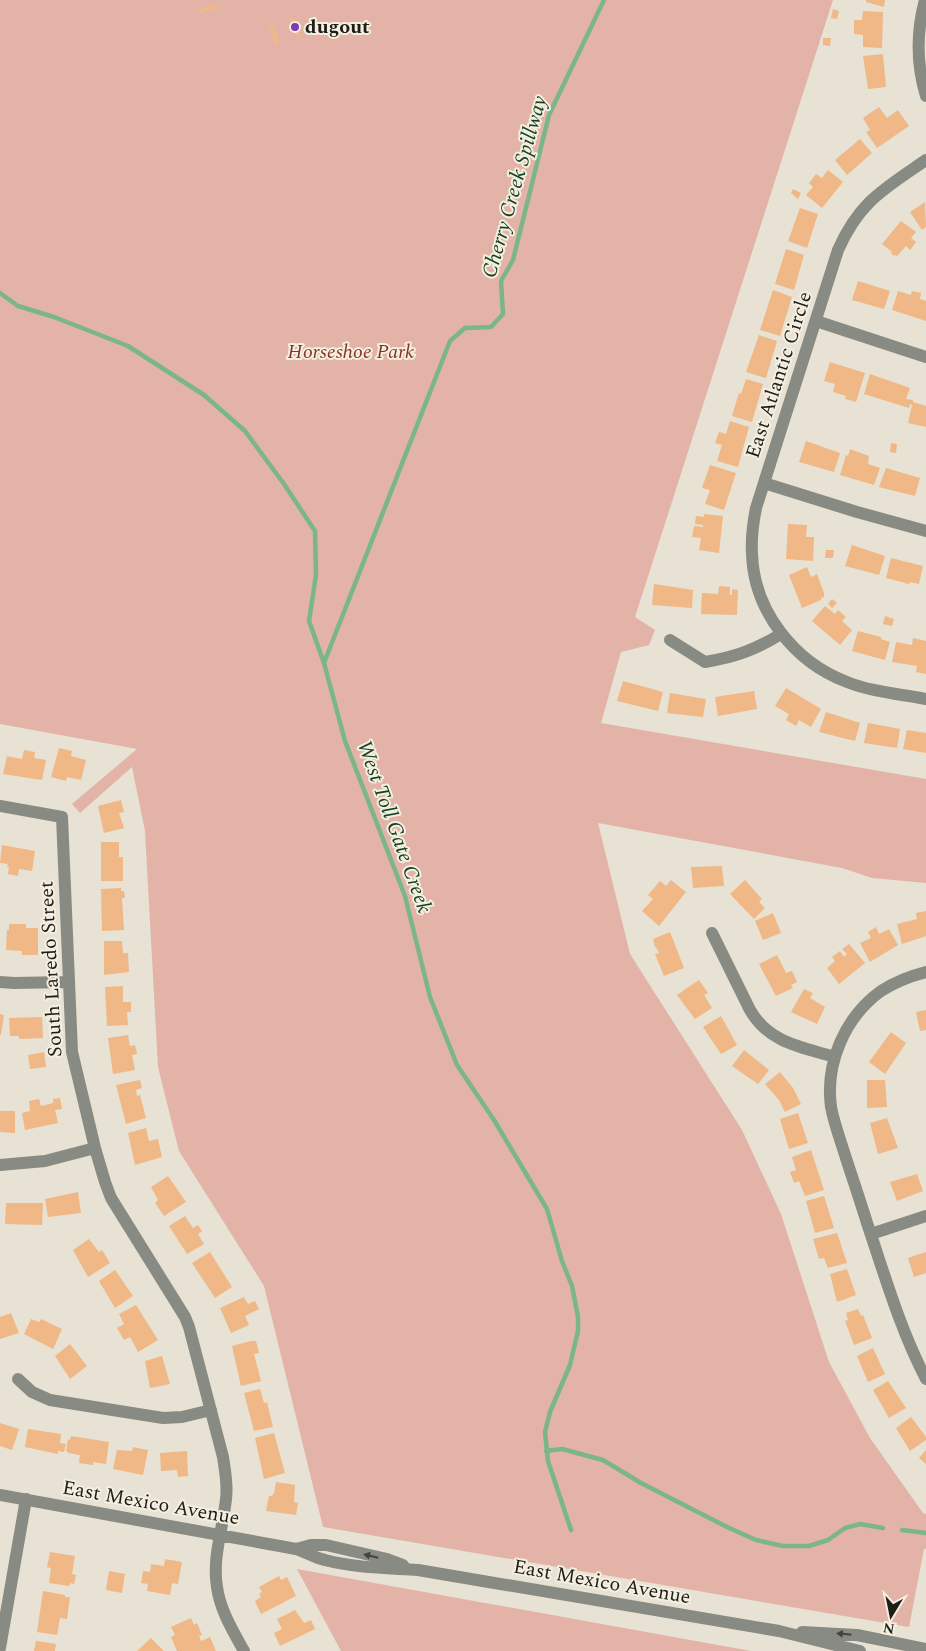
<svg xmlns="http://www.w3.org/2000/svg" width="926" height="1651" viewBox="0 0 926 1651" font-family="Spectral,serif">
<rect width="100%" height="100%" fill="#e7e2d3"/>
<!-- green -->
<path fill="#e3b3a8" d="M0 0H833L635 617 655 630 649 645 621 652 601 723 926 779V883L872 878 842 868 598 823 630 954 742 1130 781 1214 829 1362 870 1438 923 1513 926 1514V1549H924L909 1627 323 1527 264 1286 179 1151 158 1067 145 831 132 767 80 813 72 804 137 749 0 724Z
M297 1569 751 1651H341Z"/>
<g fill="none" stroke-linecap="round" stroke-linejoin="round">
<!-- stream -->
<path stroke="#7ab687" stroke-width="4.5" d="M0 293 18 306 54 317 128 346 204 395 245 431 284 484 315 531 316 575 309 621 324 663 345 741 405 896 430 997 457 1065 494 1120 547 1209 562 1261 572 1286 578 1317V1331L570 1365 550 1412 545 1432 548 1461 571 1530
M324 663 450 341 465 328 491 327 503 314 501 281 513 260 549 115 604 0
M546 1451 562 1449 603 1460 641 1483 727 1527 756 1540 783 1546H809L828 1540 845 1528 860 1524 883 1528
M902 1530 926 1533"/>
</g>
<!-- building -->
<path fill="#efb886" d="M866 0H885L884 7 866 2Z
M216 3 218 7 200 14 198 11Z
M833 9 839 11 837 19 831 18Z
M863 11 883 12 882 48 863 47V35L854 34V20H862Z
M293 17 301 35 297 37 289 19Z
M273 26 280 44 276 45 269 28Z
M823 38H831L830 46 823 45Z
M883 54 886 87 868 89 863 56Z
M879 107 887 118 898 110 909 126 877 148 866 132 870 130 863 118Z
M860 139 872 153 847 175 835 160Z
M828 170 843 182 822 208 806 195 813 187 809 183 816 174 822 178Z
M793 189 801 193 798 199 791 193Z
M925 202 926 227 922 230 910 212Z
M800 208 818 214 807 248 788 241Z
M901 221 916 232 911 238 916 242 910 250 906 246 897 256 895 255 894 256 891 253 892 252 882 244Z
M786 249 804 255 794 290 775 284Z
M858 281 890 291 884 309 852 300Z
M773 290 792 297 780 336 760 330Z
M898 291 911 295 912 291 921 293 920 299 926 301V321L892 310Z
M759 335 777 341 766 378 746 372Z
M830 362 865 373 856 402 845 399 846 396 833 392 835 384 824 381Z
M870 374 910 388 906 399 913 400V402L926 406V427L908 423 912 405 910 404 909 408 864 394Z
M746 379 763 384 752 422 732 416 739 393 741 394Z
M730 421 749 427 738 467 717 461 722 445 715 443 719 432 726 434Z
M806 441 840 453 834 472 799 462Z
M891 443 897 444 896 453 890 452Z
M850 449 869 456 868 464 880 468 874 485 840 475 846 455 848 456Z
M710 465 736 473 724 510 705 504 710 490 702 488Z
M886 468 920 478 915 496 879 487Z
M704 514 723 516 719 553 699 550 701 538 692 537 694 526 703 527V525L695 524 696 516 704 517Z
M788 524 807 525 806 537H814L813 561 786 559Z
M852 545 885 556 879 575 845 566Z
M826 550H834L833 558H825Z
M891 558 923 566 919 584 910 582 909 584 886 578Z
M807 567 811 577 817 574 824 593V597L821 598V600L802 608 789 575Z
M654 584 693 590 692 608 652 605Z
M719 586 730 587V595H732V589L738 590 737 615 701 614 702 593 718 594Z
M832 599 837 603 832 608 828 604Z
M825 606 835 614 838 610 846 617 842 621 852 630 840 645 812 621Z
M885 616 894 619 892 626 883 624Z
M858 631 881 637V639L890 642 885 660 852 651Z
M913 638 926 641V674L916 672 917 666 892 662 896 642 912 645Z
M623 681 663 692 658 711 617 701Z
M786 688 821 709 811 727 799 720 796 726 786 720 789 714 775 706Z
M754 691 757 709 718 716 715 697Z
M670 693 706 699 703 717 667 713Z
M826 712 860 723 855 741 819 732Z
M868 723 900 729 897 748 864 743Z
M907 730 926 733V753L903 749Z
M59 748 72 751 71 756 86 760 81 780 67 777 66 781 51 777Z
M24 750 35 752 34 758 46 760 42 780 3 774 7 756 22 759Z
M121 800 124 812 119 813 124 828 104 833 98 806Z
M101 842H119V857H123V881H101Z
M2 845 35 851 32 871 19 869 18 876 8 874 9 867H7L8 864 0 863Z
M722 866 724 886 693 888 691 867Z
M671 880 686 892 659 926 642 911 653 899 648 895 660 881 666 886Z
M745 880 762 899 759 902 765 908 754 919 730 894Z
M121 888V891H124L125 898H122L124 930 102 931 101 889Z
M926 911V936L902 944 897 924 917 919 916 913Z
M773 913 781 933 763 940 755 921Z
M9 924H26V928H38V955H22V951L6 950 7 930H9Z
M876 927 879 934 889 929 898 945 870 962 860 943 871 938 868 932Z
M670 932 684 968 664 976 655 954 659 953 656 947H655L653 939Z
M104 941H122L123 953H128L129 972 104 975Z
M849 944 865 963 839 984 827 968 835 961 832 957 840 951 844 957 847 954 842 949Z
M777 955 786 973 792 971 797 982 791 985 793 988 776 996 759 964Z
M699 980 708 993 704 995 712 1008 695 1019 677 995Z
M123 986V1002H131V1012H127L128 1025 107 1026 105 987Z
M804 989 813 993 810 998 825 1007 817 1024 791 1012Z
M926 1010V1030L920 1031 916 1012Z
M0 1014 4 1015 1 1035H0Z
M721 1016 737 1045 721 1054 703 1027Z
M42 1017 43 1038 19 1039V1036H10L9 1018Z
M891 1032 906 1043 885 1074 869 1062Z
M128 1035 130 1046 135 1045 137 1054 132 1055 135 1070 113 1074 108 1038Z
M744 1050 769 1070 758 1084 732 1066Z
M44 1052 46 1067 30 1069 28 1055Z
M780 1072 793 1088 801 1104 785 1112 779 1100 765 1084Z
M140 1080 142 1088 136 1090 137 1096 140 1095 146 1118 126 1124 116 1085Z
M867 1080H885L887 1107 867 1108Z
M60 1098 62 1109 55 1110 58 1123 25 1130 22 1113 30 1111 29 1101 39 1099 41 1106 53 1103V1099Z
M0 1111H15V1133L0 1132Z
M798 1113 808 1143 789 1149 780 1119Z
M887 1118 898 1148 878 1154 870 1123Z
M146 1128 149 1141 158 1139 162 1157 135 1165 128 1133Z
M811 1150 824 1190 805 1196 799 1181 794 1183 790 1172 796 1170 792 1157Z
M917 1174 923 1191 897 1201 890 1182Z
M168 1176 186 1202 164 1216 155 1203 158 1200 151 1187Z
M78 1192 81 1213 48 1217 45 1199Z
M824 1196 834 1228 815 1233 806 1201Z
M6 1203H43L42 1225 5 1224Z
M185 1216 193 1228 198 1225 202 1231 198 1234 204 1244 187 1254 169 1226Z
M837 1233 847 1263 828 1268 824 1258 819 1259 813 1239Z
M89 1239 99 1252 102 1250 110 1263 88 1277 73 1250Z
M210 1252 232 1287 215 1298 192 1263Z
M926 1252V1273L914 1277 908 1258Z
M847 1269 856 1295 837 1302 830 1274Z
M115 1270 133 1296 115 1308 99 1281Z
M244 1297 248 1304 255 1301 259 1309 245 1316 249 1325 231 1333 220 1308Z
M136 1305 158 1340 138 1352 130 1337 124 1340 117 1328 124 1324 119 1314Z
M858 1309 861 1316 863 1315 872 1338 854 1345 845 1321 848 1320 846 1313Z
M11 1313 19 1333 0 1339V1317Z
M31 1319 39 1322 41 1319 62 1329 53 1349 24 1334Z
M251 1341H256L259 1353 254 1354 261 1381 241 1386 232 1346Z
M70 1344 87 1366 70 1379 55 1356Z
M873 1348 885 1374 868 1382 857 1356Z
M162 1356 170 1384 150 1388 145 1361Z
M888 1381 906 1408 889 1418 873 1390Z
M260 1389 264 1403 267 1402 273 1427 254 1431 244 1393Z
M911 1417 926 1437V1440L910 1451 896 1428Z
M0 1423 19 1429 12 1450 0 1446Z
M28 1429 61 1434 60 1443 66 1444 64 1452 58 1451V1454L25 1447Z
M274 1433 285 1473 264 1479 255 1438Z
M71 1436 109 1442 106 1464 93 1462V1465L79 1463 80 1455 68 1453V1452L66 1451 68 1439 70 1440Z
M133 1447 148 1450 143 1475 113 1469 117 1450 132 1451Z
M926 1450V1464L919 1458Z
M187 1451 188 1476 178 1477 177 1470 161 1471 160 1453Z
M276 1482 295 1485 294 1502 298 1503 296 1515 266 1511 269 1496H272L274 1493Z
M50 1552 75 1556 72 1574 76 1575 74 1584 70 1583 69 1586 49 1583 51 1568 47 1567Z
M165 1559 182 1562 178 1584 172 1583 170 1595 147 1591 148 1584 141 1583 143 1571 150 1572 151 1564 164 1566Z
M109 1571 125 1574 122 1593 106 1590Z
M279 1576 281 1580 287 1577 296 1596 261 1614 255 1601 261 1597 259 1594 262 1592 259 1587Z
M43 1591 65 1595V1597H70L67 1619 60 1618 57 1635 37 1632Z
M295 1610 304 1623 311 1620 315 1629 280 1646 274 1633 282 1629 277 1619Z
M191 1618 194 1625 197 1623 202 1635 199 1636 201 1641 210 1637 216 1651H177L171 1637 175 1635 171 1627Z
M151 1638 164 1651H137Z
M36 1641 56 1644 55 1651H34Z"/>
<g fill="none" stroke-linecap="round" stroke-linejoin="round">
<!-- minor -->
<path stroke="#888a84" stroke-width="12" d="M925 0C916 33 916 63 926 96
M926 160C884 189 860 201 838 250L756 508C753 523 751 538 752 554 754 611 794 662 847 682 872 692 900 694 926 699
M816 321 926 357
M764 483 857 512 926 531
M670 640 705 662C735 657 755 650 781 634
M0 806 62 817 72 1052 95 1148 105 1182 111 1198 185 1317 189 1327 223 1457C225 1471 228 1485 226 1499 223 1528 212 1558 217 1587 220 1610 233 1631 244 1651
M712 933 750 1010C769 1043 801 1047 835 1057
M926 972C910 976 895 982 881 991 845 1017 825 1063 831 1107 834 1123 840 1139 845 1155 852 1177 860 1200 867 1223 885 1276 900 1329 926 1379
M0 982 14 983 68 982
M0 1165 45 1161 95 1148
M871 1234 926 1216
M18 1379 32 1392 50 1400 163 1418 182 1417 211 1410
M0 1495 296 1549C306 1552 315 1558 325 1560 355 1568 387 1568 418 1570L779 1631 860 1651
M296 1549 311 1545H326L387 1559 403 1565
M802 1632 857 1635 926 1649
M0 1648 26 1499"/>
</g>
<!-- one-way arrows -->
<defs><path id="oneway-solid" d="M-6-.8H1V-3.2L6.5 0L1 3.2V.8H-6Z" transform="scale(1.25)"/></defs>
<g fill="#44433e">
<use href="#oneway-solid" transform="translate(371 1556) rotate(-167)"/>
<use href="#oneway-solid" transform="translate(844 1634) rotate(-174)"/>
</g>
<!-- markers -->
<circle fill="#7d3baf" stroke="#f4efe0" stroke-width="2" cx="295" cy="27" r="5"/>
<g text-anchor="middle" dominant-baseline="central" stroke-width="4" stroke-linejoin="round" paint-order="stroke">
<!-- poi labels -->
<g font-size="20" font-weight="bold" fill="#1f1d18" stroke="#f4efe0" text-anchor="start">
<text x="305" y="27">dugout</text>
</g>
<!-- park labels -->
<g font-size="20" font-style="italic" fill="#88331f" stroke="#f4efe0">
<text x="351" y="352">Horseshoe Park</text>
</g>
<!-- street labels -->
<g font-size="20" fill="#1f1d18" stroke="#f4efe0">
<text transform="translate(779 375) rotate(-72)">East Atlantic Circle</text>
<text transform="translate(51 969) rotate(-93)">South Laredo Street</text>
<text transform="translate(151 1503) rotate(10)">East Mexico Avenue</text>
<text transform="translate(602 1582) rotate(10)">East Mexico Avenue</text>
</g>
<!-- water labels -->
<g font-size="21" font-style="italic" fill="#164223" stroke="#f4efe0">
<text transform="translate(515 187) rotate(-74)">Cherry Creek Spillway</text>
<text transform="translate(394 827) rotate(70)">West Toll Gate Creek</text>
</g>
</g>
<!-- north arrow -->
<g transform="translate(891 1616) rotate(190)" stroke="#f4efe0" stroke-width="4" paint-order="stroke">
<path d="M0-4L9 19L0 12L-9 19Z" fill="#1f1d18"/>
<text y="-8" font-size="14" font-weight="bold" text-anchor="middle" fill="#1f1d18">N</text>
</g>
</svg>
